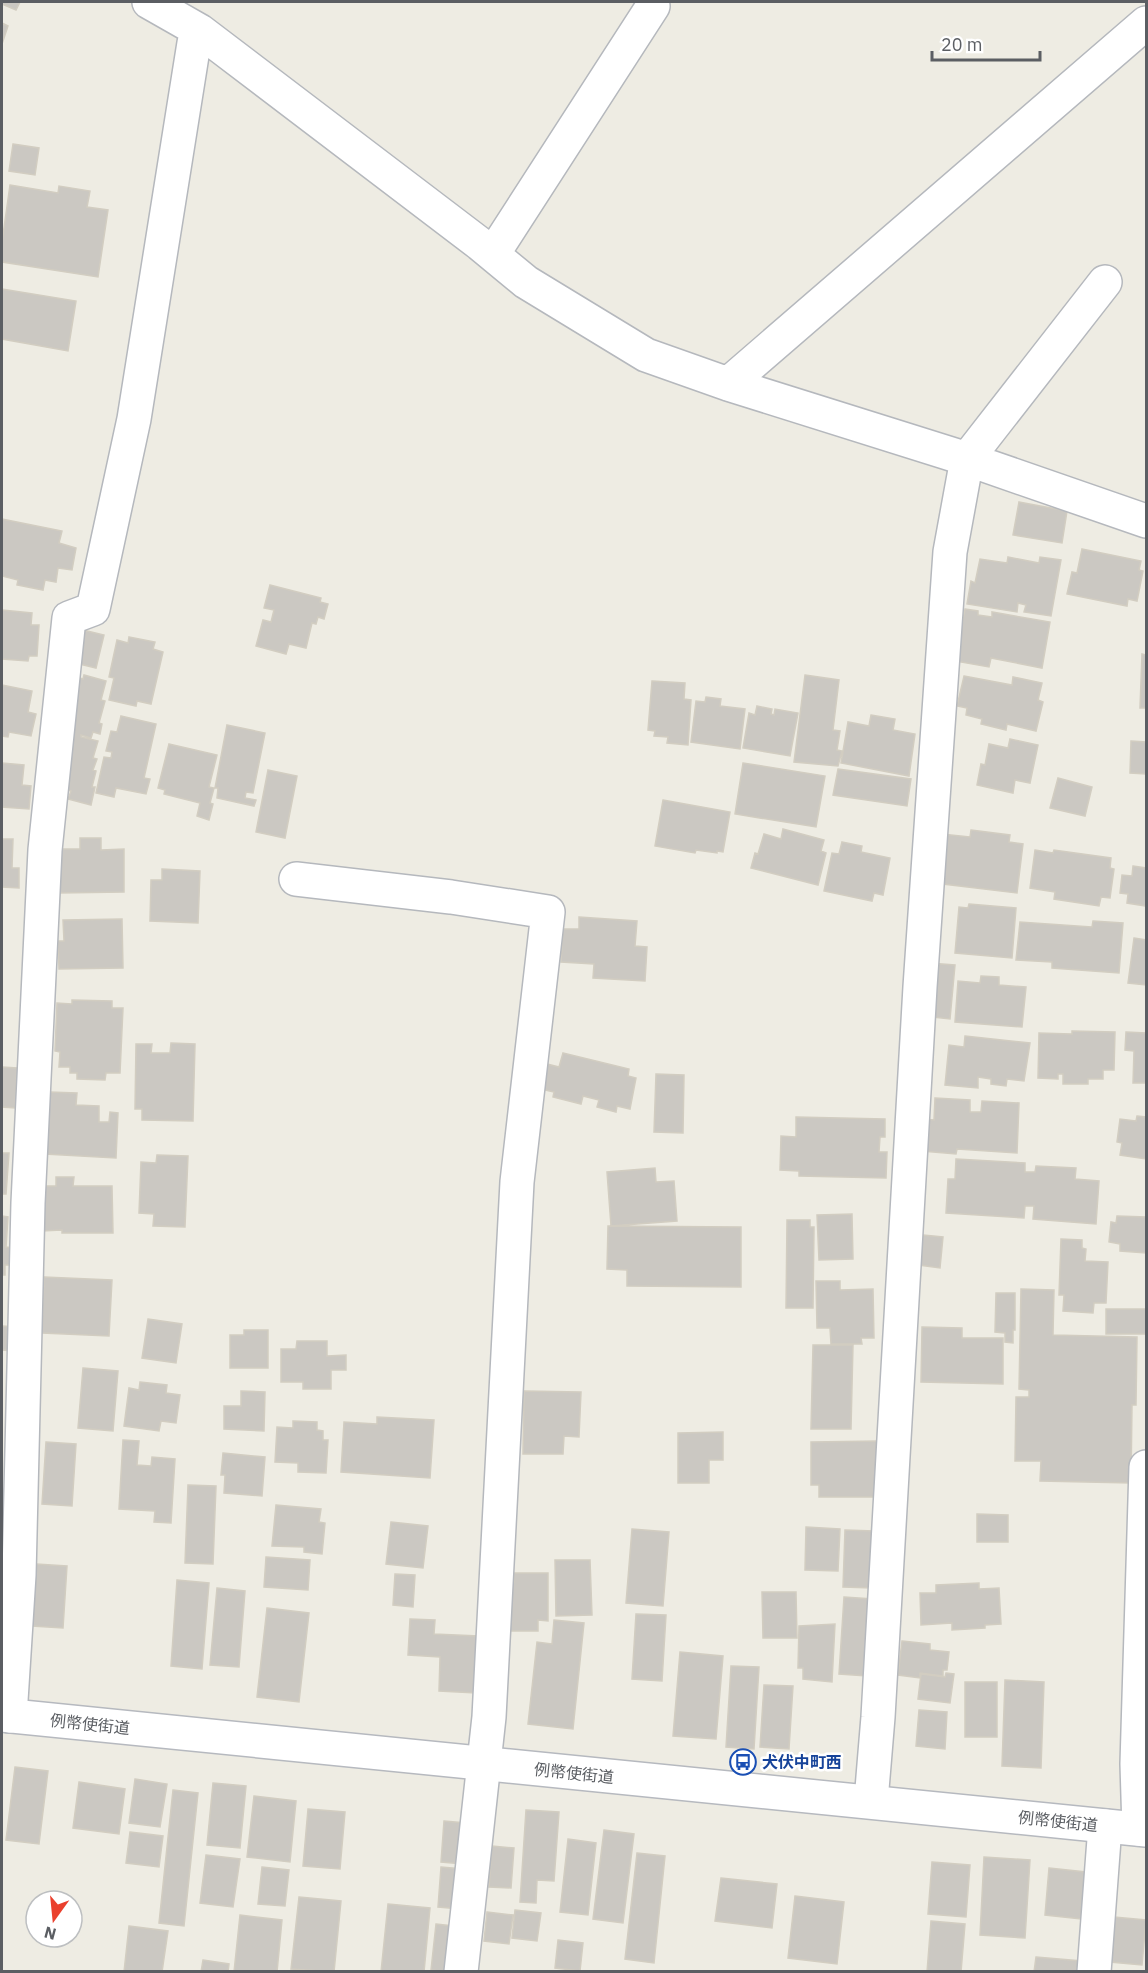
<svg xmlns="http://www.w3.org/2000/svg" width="1148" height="1973" viewBox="0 0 1148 1973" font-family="'IBM Plex Sans','Noto Sans JP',sans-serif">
<rect width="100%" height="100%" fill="#eeece3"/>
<!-- building -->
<path fill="#cbc8c2" stroke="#d2cdc1" stroke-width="1.5" d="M2 2H20L16 10 2 4Z
M2 23 8 26 2 44Z
M13 144 39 148 35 175 9 171Z
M10 185 58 193 59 186 90 191 87 207 108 210 98 277 2 262V242Z
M2 289 76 301 68 351 2 339Z
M1019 502 1067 511 1062 543 1013 535Z
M2 519 62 531 59 543 76 548 72 570 58 568 56 582 45 580 43 590 17 585 18 580 2 576Z
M1082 549 1141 561 1139 570 1143 571 1137 601 1128 599 1127 606 1067 594 1072 572 1077 573Z
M1008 557 1039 563 1040 557 1061 560 1051 616 1024 612 1026 605 1018 603 1017 612 967 604 971 581 975 583 980 559 1007 563Z
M270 585 321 598 320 602 328 604 324 619 318 617 316 624 312 623 306 648 289 644 286 654 256 646 263 620 271 622 274 610 264 608Z
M965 609 978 611V615L992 617V612L1050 622 1042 668 991 658 989 667 955 661Z
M2 610 32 613 31 625H39L37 656H29L28 661 2 659Z
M79 629 104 635 96 668 71 662Z
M129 637 155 642 153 649 163 652 151 704 137 701 136 706 109 700 114 678 109 677 117 640 128 643Z
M1142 654 1146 655V708H1140Z
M69 675 83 679 84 675 106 681 101 700 105 701 99 723 102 724 100 734 93 732 91 738 81 735V737L98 741 93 758 97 759 93 770 96 771 92 787H95L91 805 68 799 71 791 57 787Z
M805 675 839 680 833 730 840 731 837 750 842 751 838 766 794 762Z
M964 676 1012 685 1013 677 1042 683 1038 700 1043 702 1036 731 1007 724 1006 730 981 724 982 719 966 715 967 708 957 706Z
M652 681 685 683 684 699 691 700 688 745 667 743 668 737 654 736 655 731 648 730Z
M2 685 32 691 28 712 36 714 31 736 9 732 8 737 2 736Z
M706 697 721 699 720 706 745 709 740 749 691 742 696 701 705 702Z
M757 706 772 709 771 714 774 715 775 709 798 713 790 756 743 748 749 713 755 715Z
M871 715 895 719 893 730 915 734 909 776 841 763 848 722 869 726Z
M121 716 156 724 144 778 150 779 146 794 116 788 114 797 96 793 104 757 111 758 112 752 106 751 111 731 117 732Z
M227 725 265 733 253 793 246 792 245 798 256 800 254 806 217 798 218 788H215Z
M1010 739 1038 745 1030 783 1015 780 1013 793 977 785 981 764 985 765 989 744 1008 748Z
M1131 741 1146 742V774L1130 773Z
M169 744 217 755 209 787 214 788 210 803 213 804 209 820 197 816 200 803 164 794 165 790 158 788Z
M2 763 24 765 22 785 31 786 29 809 2 807Z
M743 763 825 776 816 827 735 814Z
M838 769 911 779 907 806 833 795Z
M268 770 297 776 285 838 256 832Z
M1058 778 1092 787 1085 816 1050 808Z
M663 800 730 812 723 852 717 851V853L696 850 695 853 655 846Z
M783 829 824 840 821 851 826 853 818 885 751 868 755 853 758 854 764 834 781 839Z
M971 830 1010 835 1009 842 1023 844 1017 893 943 884 946 856 939 855 942 834 970 837Z
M80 838H101V850L124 849V892L59 893 51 849H80Z
M2 839H13L12 868H19V888L2 887Z
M842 842 862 846 861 852 890 858 883 895 874 893 872 901 824 891 832 853 839 854Z
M1035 850 1053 853 1054 850 1111 858 1110 868 1114 869 1110 898 1101 897 1099 906 1054 899 1055 892 1030 888Z
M1133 866 1146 868V906L1127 903 1128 894 1120 893 1122 875 1132 876Z
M162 869 200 871 198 923 150 921 151 880H162Z
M969 904 1016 908 1012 958 955 953 959 907 968 908Z
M579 917 637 921 635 946 647 947 645 981 593 978 594 964 561 962 563 929H579Z
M122 919 123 968 59 969 58 941H64L63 920Z
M1093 921 1123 923 1119 973 1052 968V962L1016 960 1020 922 1092 927Z
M1134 938 1146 940V985L1128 983Z
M929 963 955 965 950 1019 924 1016Z
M981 976 999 977V985L1026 987 1022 1027 955 1022 958 981 980 983Z
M72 1000 112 1001V1008H123L120 1073H106L105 1080 77 1079V1073H70V1067H59L60 1052 55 1051 57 1003 72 1004Z
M1072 1031 1115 1032 1114 1070H1103V1079H1088V1084H1063V1074H1058V1079L1038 1078 1039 1033 1072 1034Z
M1126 1032 1146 1033V1083H1133L1134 1051 1125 1050Z
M965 1036 1030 1043 1024 1081 1007 1079 1006 1086 991 1084V1079L978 1077V1088L945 1085 949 1045 964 1047Z
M171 1043 195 1044 193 1121 142 1120V1109H135L136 1044H152L151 1053H170Z
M563 1053 629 1069 628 1076 636 1078 630 1109 617 1106 616 1112 597 1107 599 1100 583 1096 581 1104 553 1097 554 1092 536 1088 543 1063 559 1067Z
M2 1067 17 1068 15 1108 2 1107Z
M656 1074 684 1075 683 1133 654 1132Z
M49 1092 77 1093 76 1105 99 1106V1122H109L110 1112 118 1113 116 1158 45 1154Z
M935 1098 970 1100V1112H981L982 1101 1019 1103 1017 1153 957 1149 956 1154 922 1151 924 1119 934 1120Z
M1137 1116 1146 1117V1159L1120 1155 1122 1143 1117 1142 1120 1119 1136 1121Z
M796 1117 885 1119V1137H880L879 1152H887L886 1178 799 1176V1171L780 1170 781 1136 796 1137Z
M2 1153H9L6 1194H2Z
M157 1155 188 1156 185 1227 153 1226 154 1214 139 1213 141 1162 156 1163Z
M956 1159 1025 1163V1172H1035L1036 1166 1076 1168 1075 1179 1099 1181 1096 1224 1033 1219 1034 1206H1025L1024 1218 946 1213 948 1179H955Z
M655 1168 656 1182 674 1181 677 1221 611 1226 607 1172Z
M56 1177H74L73 1186H112L113 1233H62V1230L42 1231 43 1186H56Z
M852 1214 853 1259 819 1260 817 1215Z
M2 1216 8 1217 6 1247 14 1248 13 1265H5V1275H2Z
M1117 1216 1146 1217V1253L1120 1251V1244L1109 1242 1111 1222 1116 1223Z
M787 1220H810V1227H814L813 1308H786Z
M608 1226 741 1227V1287L627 1286V1270L607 1269Z
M923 1235 943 1237 940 1268 919 1265Z
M1061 1239 1082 1240V1248L1086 1249 1085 1261 1108 1262 1106 1303H1094L1093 1313 1063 1311 1064 1295H1059Z
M44 1277 112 1280 109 1336 42 1333Z
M816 1281H840V1290L873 1289 874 1338H861L862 1344H831L830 1328H817Z
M1021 1289 1054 1290 1053 1335 1137 1337 1136 1405H1132L1131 1483 1040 1481 1041 1461H1015L1016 1397H1029V1390L1019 1389Z
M996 1293H1015V1330H1013V1343L1005 1342V1333L995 1332Z
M1106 1309H1146V1334H1106Z
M148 1319 182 1324 176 1363 142 1358Z
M2 1326 17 1327 14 1351 2 1350Z
M922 1327 962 1328V1338H1003V1384L921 1382Z
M244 1330H268V1368H230V1335H244Z
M297 1341H327V1356L346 1355V1370H331V1389H303V1382H281V1349H296Z
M813 1345H853L851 1429H811Z
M83 1368 118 1371 113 1431 78 1428Z
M140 1382 167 1385 166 1393 180 1395 176 1423 161 1421 159 1431 124 1426 129 1388 139 1390Z
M241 1391 265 1392 264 1431 224 1429V1406H241Z
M524 1391 581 1392 579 1437 564 1436 563 1454H523Z
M377 1417 434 1420 430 1478 341 1472 344 1422 377 1424Z
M293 1421 317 1422V1430L323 1431V1440H328L326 1473 298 1472V1463L275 1462 277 1427 293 1428Z
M723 1432V1460H709V1483H678V1433Z
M123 1440 139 1441 137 1465 151 1466 152 1457 175 1459 171 1523 154 1522 155 1511 119 1509Z
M879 1441V1497H819V1485H811V1442Z
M46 1442 76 1444 72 1506 42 1504Z
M223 1453 265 1457 262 1496 224 1493 225 1475H221Z
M188 1485 216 1486 213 1564 185 1563Z
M2 1489H3L4 1535H2Z
M276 1505 321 1509 319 1522 325 1523 322 1554 304 1552V1547L272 1546Z
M977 1514 1008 1515V1542H977Z
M391 1522 428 1526 423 1568 386 1564Z
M806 1527 840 1529 838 1571 805 1570Z
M632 1529 669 1532 663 1606 626 1603Z
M845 1530 874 1531 872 1588 843 1587Z
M266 1557 310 1560 308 1590 264 1587Z
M555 1560H590L592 1615 556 1616Z
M36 1564 67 1566 63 1628 32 1626Z
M514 1573H548V1621L538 1620V1631H507L508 1582H514Z
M395 1574 415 1575 413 1607 393 1605Z
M177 1580 209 1583 202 1669 171 1666Z
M979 1583V1589L999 1588 1001 1624 985 1625V1628L952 1630V1623L921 1625 920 1593H936V1585Z
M217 1588 245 1591 239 1667 210 1665Z
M762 1592H796L797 1638H763Z
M844 1597 873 1599 867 1676 839 1674Z
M267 1608 309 1613 299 1702 257 1697Z
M636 1614 666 1615 662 1681 632 1679Z
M410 1619 435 1620 434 1634 479 1636 476 1693 439 1691 440 1657 408 1655Z
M554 1620 584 1623 573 1729 528 1724 537 1642 552 1644Z
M835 1624 832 1682 803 1679V1668H798L799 1626Z
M902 1641 930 1644V1650L949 1652 947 1670H943V1676L920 1673V1678L898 1675Z
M680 1652 723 1656 716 1739 673 1736Z
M731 1666 759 1667 754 1749 726 1747Z
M946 1673 954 1674 950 1703 918 1699 921 1674 945 1677Z
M1005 1680 1044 1682 1041 1768 1002 1766Z
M965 1682H997V1737H965Z
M764 1685 793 1686 789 1749 760 1747Z
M919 1710 947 1712 945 1749 916 1746Z
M15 1767 48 1771 39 1844 6 1840Z
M135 1779 167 1784 160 1827 129 1823Z
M79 1782 125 1789 119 1834 73 1828Z
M213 1783 246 1786 240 1848 207 1845Z
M173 1790 198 1793 184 1926 159 1923Z
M254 1796 296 1801 290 1862 247 1857Z
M308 1809 345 1812 340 1869 303 1866Z
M526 1810 559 1812 554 1881 537 1880 536 1903 520 1902Z
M444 1821 466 1823 463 1864 441 1862Z
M604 1830 634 1834 623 1923 593 1919Z
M130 1832 163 1836 159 1867 126 1863Z
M568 1839 596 1843 588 1915 560 1912Z
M492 1846 514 1848 511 1888 489 1887Z
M637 1853 665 1856 654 1963 625 1959Z
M206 1855 240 1859 233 1907 200 1903Z
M984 1857 1030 1860 1025 1938 980 1935Z
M932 1862 970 1865 966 1917 928 1914Z
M262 1867 289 1870 285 1906 258 1904Z
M441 1867 463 1869 460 1909 438 1907Z
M1049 1868 1086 1872 1081 1919 1045 1915Z
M721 1878 777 1884 772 1928 715 1921Z
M795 1896 844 1902 837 1964 788 1958Z
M299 1897 341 1901 334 1972 291 1969Z
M388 1904 430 1908 424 1972H381Z
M515 1910 541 1913 537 1941 512 1938Z
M487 1912 513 1915 509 1944 484 1941Z
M240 1915 282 1920 277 1972H234Z
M1114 1917 1146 1920 1142 1965 1110 1962Z
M931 1921 965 1924 961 1972H927Z
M436 1924 462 1927 446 1972 431 1970Z
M129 1926 168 1931 162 1972H124Z
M558 1940 583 1943 580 1971 555 1968Z
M1036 1957 1082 1961 1081 1972H1034Z
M203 1960 229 1964 228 1972H201Z"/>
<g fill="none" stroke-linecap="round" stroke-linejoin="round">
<!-- street casing -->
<g stroke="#b5b8bd" stroke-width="36">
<path id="street" d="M149 2 200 31 480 244 526 282 646 355 728 384 967 459 1146 521
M493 254 653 6
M728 384 1146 23
M296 879 451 897 548 912 517 1182 489 1717 461 1972
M10 1716 19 1575 28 1203 45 850 69 618 93 609 134 419 194 43 200 31
M871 1801 878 1717 920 987 950 552 967 459 1105 282
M1139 1829 1137 1764 1146 1467
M1094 1972 1105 1826"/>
</g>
<!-- secondary casing -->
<g stroke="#b6b9bf" stroke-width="36">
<path id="secondary" d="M2 1715 1146 1830"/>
</g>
<!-- street -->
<use href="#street" stroke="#fff" stroke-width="33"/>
<!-- secondary -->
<use href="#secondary" stroke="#fff" stroke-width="33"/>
</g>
<!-- icons -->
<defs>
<g id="bus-ring" transform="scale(1.35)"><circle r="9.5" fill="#fff" stroke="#1a4fb4" stroke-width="1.5"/><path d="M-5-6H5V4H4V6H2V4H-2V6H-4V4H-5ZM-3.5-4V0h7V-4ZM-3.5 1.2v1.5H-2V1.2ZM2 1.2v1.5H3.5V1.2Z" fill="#1a4fb4"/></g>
</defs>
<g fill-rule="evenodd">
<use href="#bus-ring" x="743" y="1762"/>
</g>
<g text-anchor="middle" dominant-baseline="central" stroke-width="5" stroke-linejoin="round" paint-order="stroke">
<!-- street labels -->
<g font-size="16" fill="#5b5e63" stroke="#fff">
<text transform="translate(90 1724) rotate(6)">例幣使街道</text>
<text transform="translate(574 1773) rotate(6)">例幣使街道</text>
<text transform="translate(1058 1821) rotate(6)">例幣使街道</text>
</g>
<!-- transit labels -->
<g font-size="16" font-weight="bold" fill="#164399" stroke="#fff" text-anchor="start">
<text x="762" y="1762">犬伏中町西</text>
</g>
</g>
<!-- border -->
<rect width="1148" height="1973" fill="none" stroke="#5b5e63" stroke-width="6"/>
<!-- north arrow -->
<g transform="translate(54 1919) rotate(195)"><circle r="28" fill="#ffffff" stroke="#bdbfc1" stroke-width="1.5"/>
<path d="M0-4.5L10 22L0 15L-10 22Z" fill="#ea402d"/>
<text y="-9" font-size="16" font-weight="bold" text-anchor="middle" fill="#5b5e63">N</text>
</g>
<!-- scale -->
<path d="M932 51v9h108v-9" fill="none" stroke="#5b5e63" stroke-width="3"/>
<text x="941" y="51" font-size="18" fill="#5b5e63" stroke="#ffffff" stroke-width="4.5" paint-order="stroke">20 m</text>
</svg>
